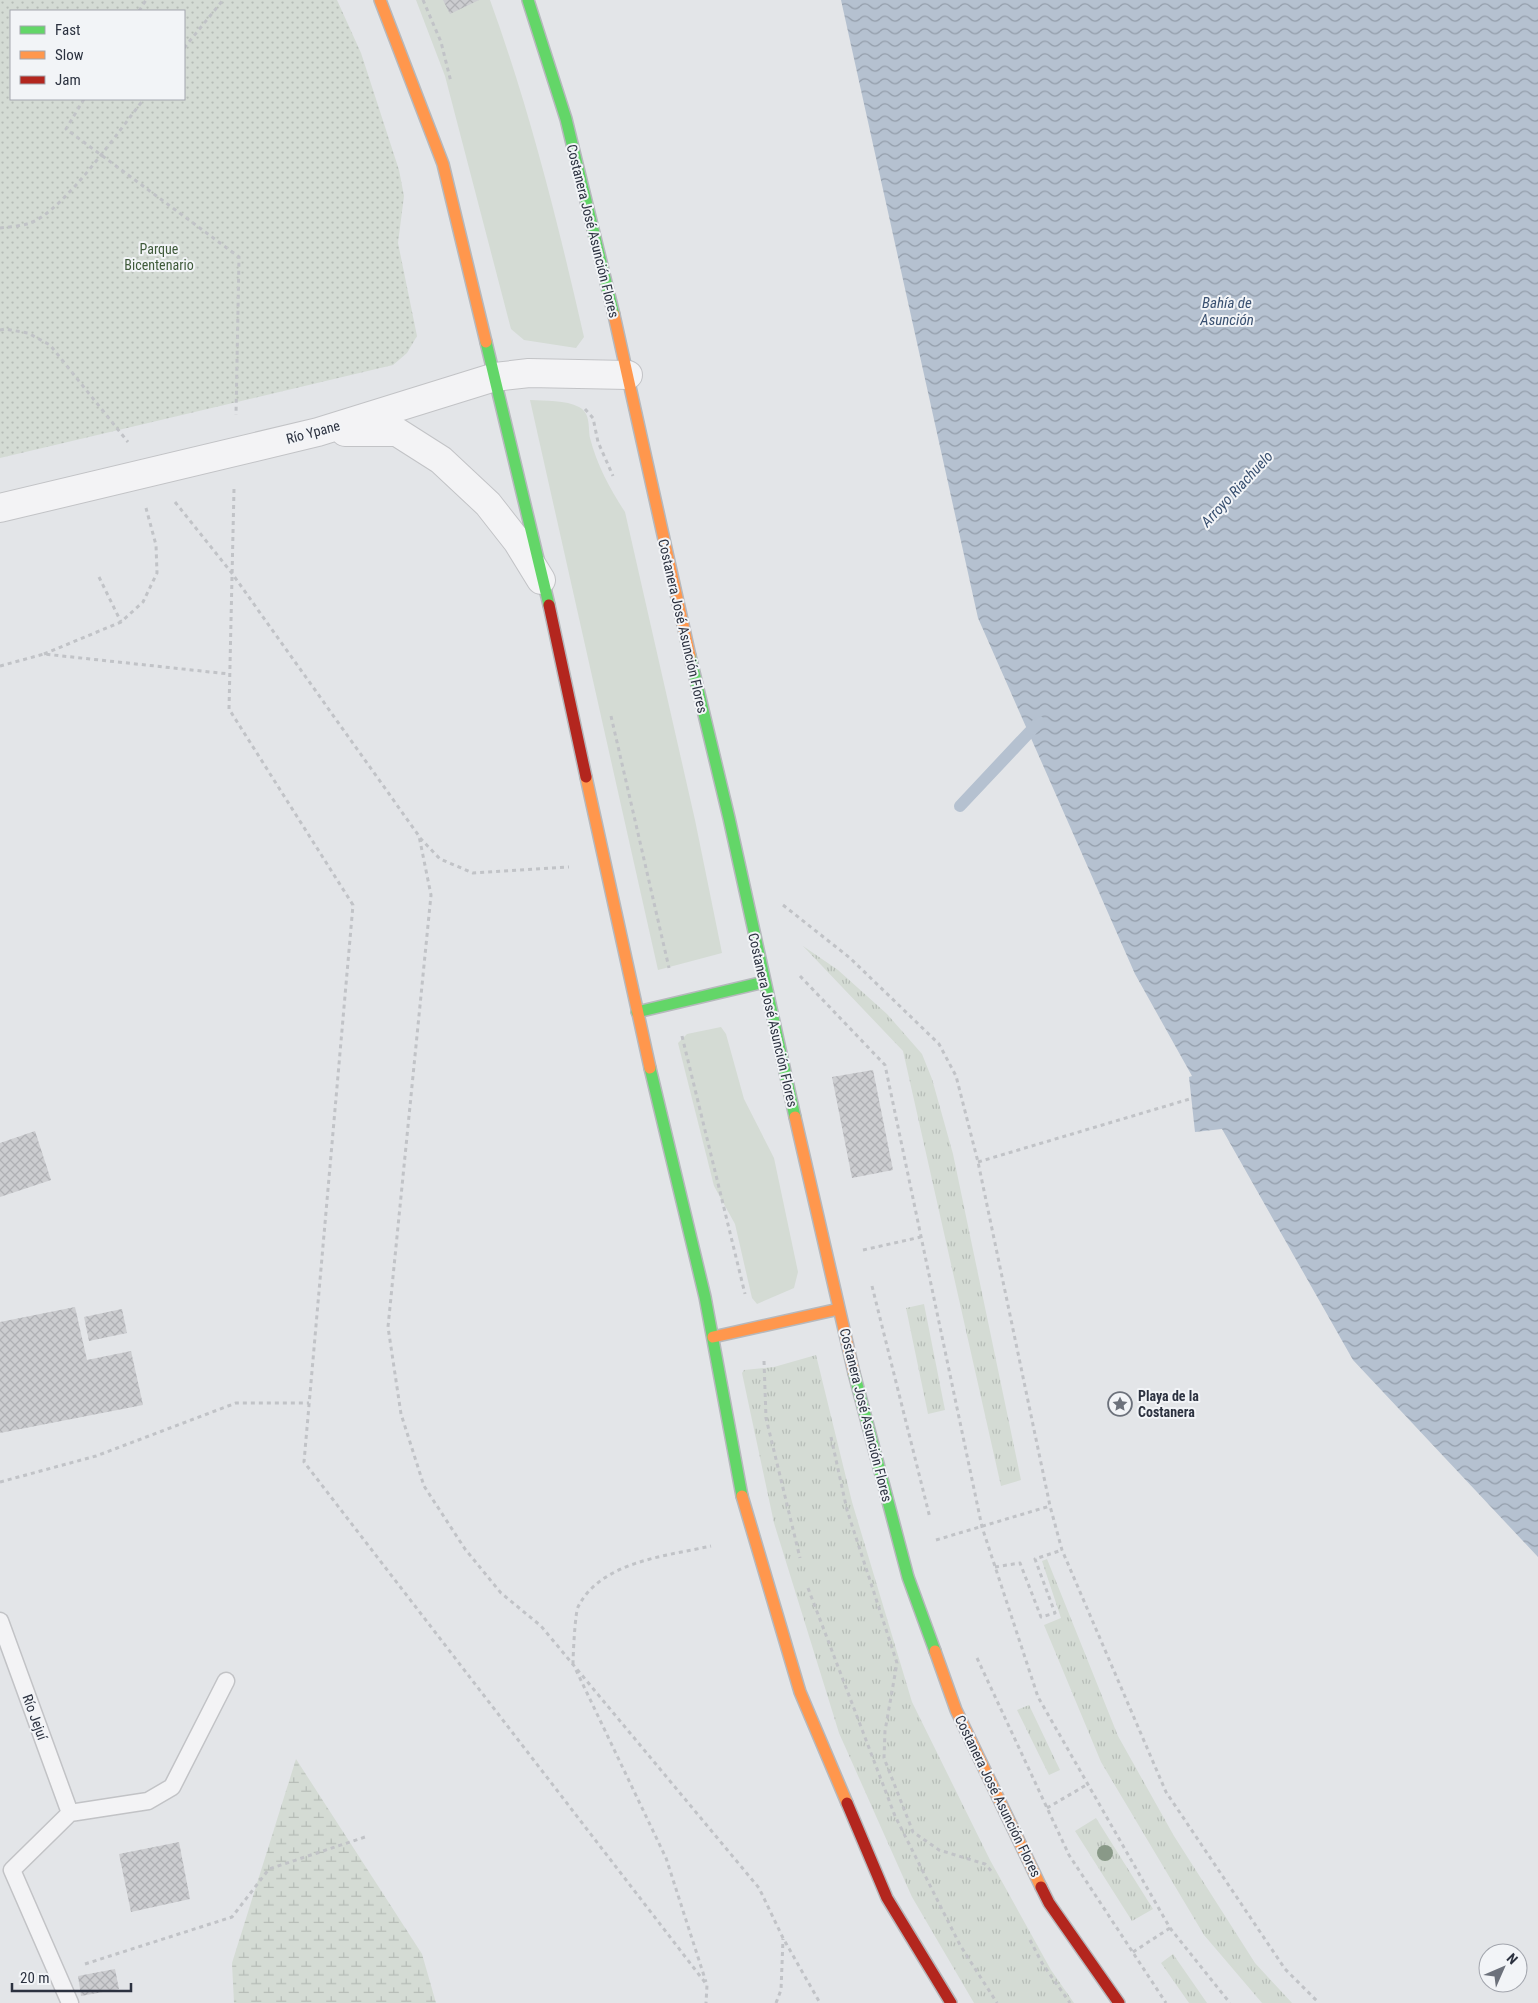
<svg xmlns="http://www.w3.org/2000/svg" width="1538" height="2003" viewBox="0 0 1538 2003" font-family="'Roboto Condensed',sans-serif">
<defs>
<pattern id="grass-tufts" width="24" height="20" patternUnits="userSpaceOnUse" patternTransform="scale(1.25)"><rect width="24" height="20" fill="#d4dbd4"/><path d="M3 7l-1-3M5 7V3M7 7l1-3M15 17l-1-3M17 17v-4M19 17l1-3" fill="none" stroke="#b6bcb7"/></pattern>
<pattern id="wetland-marsh" width="20" height="14" patternUnits="userSpaceOnUse" patternTransform="scale(1.25)"><rect width="20" height="14" fill="#d4dbd4"/><path d="M1 5h8M5 5V1M11 12h8M15 12V8" fill="none" stroke="#b6bcb7"/></pattern>
<pattern id="park-dots" width="8" height="8" patternUnits="userSpaceOnUse" patternTransform="scale(1.25)"><rect width="8" height="8" fill="#d4dbd4"/><path d="M2 2h.1M6 6h.1" fill="none" stroke="#b6bcb7" stroke-width="1.8" stroke-linecap="round"/></pattern>
<pattern id="water-waves" width="16" height="10" patternUnits="userSpaceOnUse" patternTransform="scale(1.25)"><rect width="16" height="10" fill="#b5c1d0"/><path d="M0 5q4-4 8 0t8 0" fill="none" stroke="#939daa"/></pattern>
<pattern id="building-cross-hatch" width="8" height="8" patternUnits="userSpaceOnUse" patternTransform="scale(1.25)"><rect width="8" height="8" fill="#cccdd0"/><path d="M0 0l8 8M0 8l8-8" fill="none" stroke="#afb0b4"/></pattern>
</defs>
<rect width="100%" height="100%" fill="#e3e5e8"/>
<!-- grass -->
<path fill="url(#grass-tufts)" d="M803 946 838 970 887 1014 922 1054 932 1079 953 1154 1021 1480 1001 1486 903 1051Z
M924 1304 945 1410 928 1414 906 1308Z
M816 1355 852 1502 912 1702 990 1860 1051 1970 1074 2003H974L912 1897 839 1733 774 1523 742 1373 744 1370 774 1367Z
M1047 1559 1118 1736 1174 1836 1255 1963 1292 2003H1262L1204 1935 1101 1762 1044 1625 1061 1618 1042 1561Z
M1029 1705 1060 1770 1049 1775 1017 1710Z
M1096 1818 1153 1909 1132 1921 1075 1831Z
M1173 1954 1207 2003H1189L1161 1963Z"/>
<!-- wetland -->
<path fill="url(#wetland-marsh)" d="M296 1759 422 1954 436 2003H234L232 1963Z"/>
<!-- park -->
<path fill="url(#park-dots)" fill-rule="evenodd" d="M0 0H337L361 53 399 170 404 196 398 243 417 336 407 353 393 365 0 458ZM11 11H184V99H11Z"/>
<!-- garden -->
<path fill="#d4dbd4" d="M416 0H490C530 110 558 223 584 337L576 348 524 340 511 329 445 76Z
M530 400C545 401 566 400 579 407 591 413 588 428 590 438 597 465 610 489 625 512L695 820 722 953 658 970Z
M721 1027 726 1034 744 1099 774 1158 798 1272 794 1288 757 1304 752 1298 735 1224 714 1186 678 1043 687 1034Z"/>
<!-- water -->
<path fill="url(#water-waves)" d="M841 0H1538V1557L1353 1360 1222 1129 1195 1132 1189 1077 1192 1076 1135 974 978 618Z"/>
<g fill="none" stroke-linecap="round" stroke-linejoin="round">
<!-- stream -->
<path stroke="#b5c1d0" stroke-width="12" d="M960 806 1039 722"/>
</g>
<!-- building -->
<path fill="url(#building-cross-hatch)" d="M443 0H479L450 14Z
M873 1070 893 1170 852 1178 832 1077Z
M35 1131 51 1180 0 1197V1143Z
M75 1307 87 1360 131 1351 143 1405 0 1433V1322Z
M122 1309 127 1333 89 1341 84 1317Z
M179 1842 190 1899 131 1912 119 1854Z
M115 1969 119 1989 81 1996 78 1976Z"/>
<g fill="none" stroke-linecap="round" stroke-linejoin="round">
<!-- lane casing -->
<g stroke="#c2c3c6" stroke-width="19">
<path id="lane" d="M0 1621 70 1813
M70 2003 12 1870 70 1813 148 1801 172 1787 226 1681"/>
</g>
<!-- street casing -->
<g stroke="#c2c3c6" stroke-width="30">
<path id="street" d="M345 432H397L441 460 488 504 517 541 541 580
M0 508 318 432 495 377 529 373 628 375"/>
</g>
<!-- fast casing -->
<g stroke="#b6b8bc" stroke-width="14">
<path id="fast" d="M528 0 566 119 614 315
M486 342 549 605
M690 656 729 818 795 1117
M637 1012 764 982
M650 1068 705 1297 742 1496
M854 1373 908 1577 935 1651"/>
</g>
<!-- slow casing -->
<g stroke="#b6b8bc" stroke-width="14">
<path id="slow" d="M380 0 443 164 486 342
M614 315 690 656
M586 777 650 1068
M795 1117 854 1373
M713 1337 839 1309
M742 1496 800 1692 847 1803
M935 1651 956 1710 1041 1887"/>
</g>
<!-- jam casing -->
<g stroke="#b6b8bc" stroke-width="14">
<path id="jam" d="M549 605 586 777
M847 1803 887 1898 951 2003
M1041 1887 1049 1903 1119 2003"/>
</g>
<!-- path -->
<path stroke="#c1c3c7" stroke-width="3" stroke-dasharray="4 4" stroke-linecap="butt" d="M423 0 441 42 451 82
M139 11 146 0
M184 48 223 0
M84 99 66 129 239 257 236 415
M0 228C10 227 21 226 30 223 64 211 120 129 144 99
M0 330 5 329 28 333 50 345 128 442
M585 409 593 418 598 442 613 476
M234 489 229 709 353 905 304 1462 707 1985 706 2003
M175 502 231 572 419 836 431 895 388 1327 401 1414 424 1486 465 1549 501 1593 541 1626 759 1888 783 1938 820 2003
M99 577 121 622
M44 654 121 622 143 602 157 573 156 545 146 508
M0 666 44 654 229 674
M611 716 669 968
M420 838 440 859 473 873 569 867
M783 905 850 958 939 1044 956 1076 978 1162 1050 1506 1062 1550 1166 1792 1285 1969 1319 2003
M800 976 885 1065 982 1527 1038 1697 1170 1928 1230 2003
M682 1036 745 1294
M978 1162 1193 1098
M863 1250 921 1237
M872 1286 930 1518
M764 1361 766 1418 800 1558
M831 1437 847 1510 897 1663 885 1731 884 1758 913 1832 939 1850 985 1864 993 1873
M0 1482 96 1456 236 1403H309
M936 1540 1050 1506
M995 1567 1020 1563 1041 1617 1055 1613 1035 1559 1062 1550
M808 1588 895 1816 960 1945 997 2003
M977 1658 1069 1855 1166 2003
M573 1664C573 1655 575 1614 578 1607 601 1561 667 1556 711 1546
M576 1670 666 1858 706 1982
M1047 1808 1088 1784
M1030 1940 1042 1963 1070 2003
M1133 1952 1170 1928
M85 1964 232 1917 269 1869 365 1837
M776 2003 781 1990 783 1939"/>
<!-- lane -->
<use href="#lane" stroke="#f3f3f5" stroke-width="16"/>
<!-- street -->
<use href="#street" stroke="#f3f3f5" stroke-width="28"/>
<!-- fast -->
<use href="#fast" stroke="#63d668" stroke-width="11"/>
<!-- slow -->
<use href="#slow" stroke="#ff974d" stroke-width="11"/>
<!-- jam -->
<use href="#jam" stroke="#b3261e" stroke-width="11"/>
</g>
<!-- trees -->
<circle fill="#899988" cx="1105" cy="1853" r="8"/>
<!-- icons -->
<defs>
<g id="sight-ring" transform="scale(1.25)"><circle r="9.5" fill="#f2f4f7" stroke="#6c717b" stroke-width="1.5"/><path d="M0-6L1.8-2.2L6-1.7L2.9 1.2L3.7 5.4L0 3.3L-3.7 5.4L-2.9 1.2L-6-1.7L-1.8-2.2Z" fill="#6c717b"/></g>
</defs>
<g fill-rule="evenodd">
<use href="#sight-ring" x="1120" y="1404"/>
</g>
<g text-anchor="middle" dominant-baseline="central" stroke-width="4" stroke-linejoin="round" paint-order="stroke">
<!-- street labels -->
<g font-size="14" fill="#2c3240" stroke="#f2f4f7">
<text transform="translate(593 231) rotate(76)">Costanera José Asunción Flores</text>
<text transform="translate(313 432) rotate(-15)">Río Ypane</text>
<text transform="translate(683 626) rotate(77)">Costanera José Asunción Flores</text>
<text transform="translate(773 1020) rotate(77)">Costanera José Asunción Flores</text>
<text transform="translate(866 1415) rotate(76)">Costanera José Asunción Flores</text>
<text transform="translate(35 1717) rotate(70)">Río Jejuí</text>
<text transform="translate(998 1796) rotate(64)">Costanera José Asunción Flores</text>
</g>
<!-- park labels -->
<g font-size="14" fill="#3f5a3a" stroke="#f2f4f7">
<text x="159" y="249">Parque<tspan x="159" dy="16">Bicentenario</tspan></text>
</g>
<!-- poi labels -->
<g font-size="14" font-weight="bold" fill="#2c3240" stroke="#f2f4f7" text-anchor="start">
<text x="1138" y="1396">Playa de la<tspan x="1138" dy="16">Costanera</tspan></text>
</g>
<!-- water labels -->
<g font-size="15" font-style="italic" fill="#395070" stroke="#f2f4f7">
<text x="1227" y="303">Bahía de<tspan x="1227" dy="17">Asunción</tspan></text>
<text transform="translate(1237 489) rotate(-47)">Arroyo Riachuelo</text>
</g>
</g>
<!-- legend -->
<rect x="10" y="10" width="175" height="90" fill="#f2f4f7" stroke="#a3a6ae"/>
<rect x="20" y="26" width="25" height="8" fill="#63d668" stroke="#a3a6ae"/>
<text x="55" y="35" font-size="15" fill="#2c3240">Fast</text>
<rect x="20" y="51" width="25" height="8" fill="#ff974d" stroke="#a3a6ae"/>
<text x="55" y="60" font-size="15" fill="#2c3240">Slow</text>
<rect x="20" y="76" width="25" height="8" fill="#b3261e" stroke="#a3a6ae"/>
<text x="55" y="85" font-size="15" fill="#2c3240">Jam</text>
<!-- north arrow -->
<g transform="translate(1503 1968) rotate(45)"><circle r="24" fill="#f2f4f7" stroke="#a3a6ae"/>
<path d="M0-4L9 19L0 12L-9 19Z" fill="#6c717b"/>
<text y="-8" font-size="14" font-weight="bold" text-anchor="middle" fill="#2c3240">N</text>
</g>
<!-- scale -->
<path d="M12 1983v8h119v-8" fill="none" stroke="#2c3240" stroke-width="2.5"/>
<text x="20" y="1983" font-size="15" fill="#2c3240" stroke="#f2f4f7" stroke-width="4" paint-order="stroke">20 m</text>
</svg>
